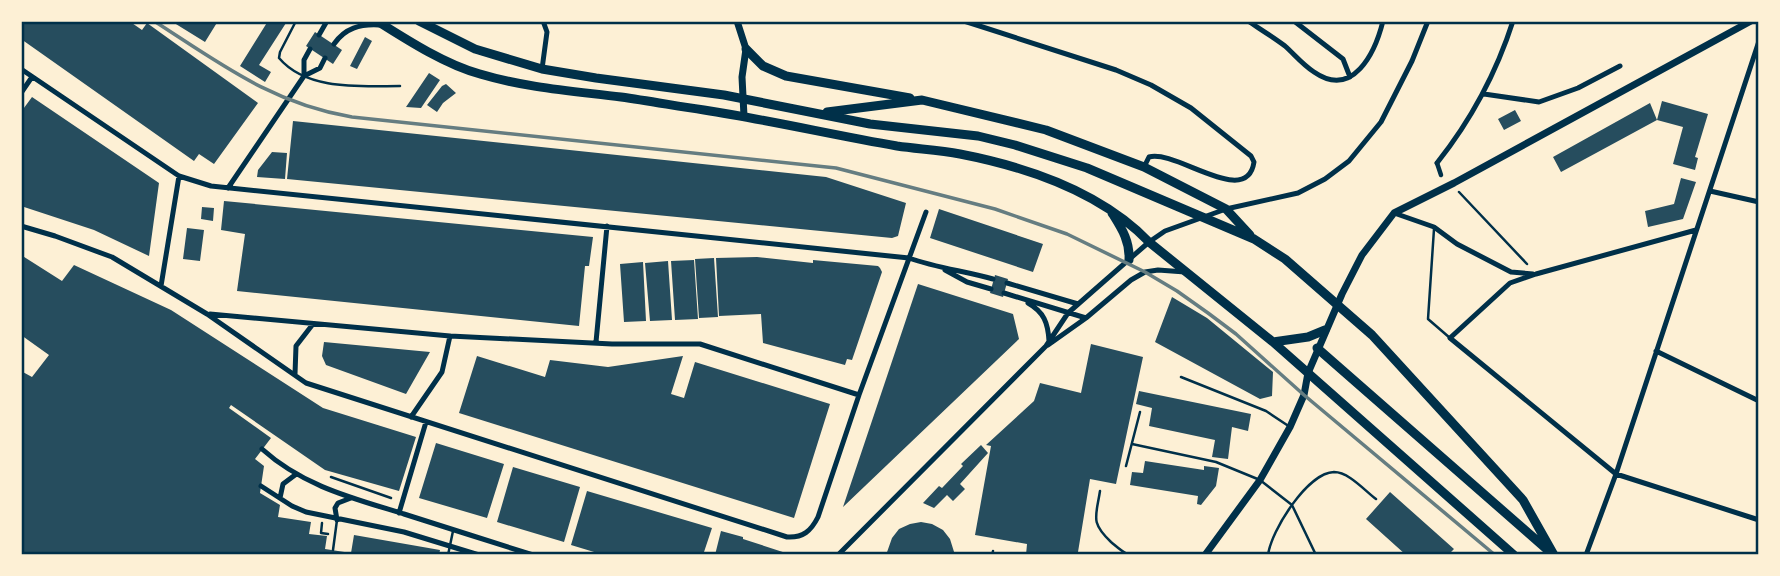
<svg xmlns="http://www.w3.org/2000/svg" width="1780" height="576" viewBox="0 0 1780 576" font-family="Quicksand,sans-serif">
<rect width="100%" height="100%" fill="#fdf0d5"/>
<!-- building -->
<path fill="#264d5e" d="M21 21H129L142 30 147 23 258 103 214 164 199 154 194 161 21 39Z
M171 21H218L205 42Z
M268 21 286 23 259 65 271 72 265 82 240 66Z
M315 32 342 50 333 64 306 46Z
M365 37 372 41 357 69 350 66Z
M429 73 440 80 421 108 406 107Z
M446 84 456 93 443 103 437 112 427 105 442 86Z
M32 97 159 183 149 256 94 230 21 206V112Z
M1662 101 1708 114 1695 157 1698 158 1695 170 1673 164 1683 127 1657 120Z
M1650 103 1657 120 1561 172 1553 157Z
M1515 110 1521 121 1504 130 1498 119Z
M293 121 826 177 906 203 898 236 892 238 287 179Z
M272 152 287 153 285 179 257 177 258 170Z
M1681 178 1696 182 1683 219 1648 227 1645 211 1674 204Z
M224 201 593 237 589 266H585L579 326 237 291 245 234 221 230Z
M202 207 214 208 213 221 201 219Z
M939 209 1043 244 1033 272 930 238Z
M187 228 204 230 200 261 183 259Z
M21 255 62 281 74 265 171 310 323 408 416 437 399 491 325 470 231 405 229 408 271 438 255 459 264 466 260 493 280 505 278 517 311 522 309 534 327 536 325 549 351 553 354 535 440 550 439 555H21V371L32 377 49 355 21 335Z
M757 257 813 263V260L878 266 880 268 882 272 852 360 847 359 845 365 763 343 761 314 719 316 716 258Z
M714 258 718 317 699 318 695 259Z
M694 260 698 319 675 320 671 261Z
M668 261 672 320 650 321 645 263Z
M643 262 646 321 624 322 620 264Z
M995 275 1008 279 1003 297 990 293Z
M918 284 1013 314 1019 339 843 507Z
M1172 297 1207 318 1273 372 1272 396 1260 399 1155 342Z
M324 342 430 352 406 394 326 365 322 356Z
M1091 344 1143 357 1116 484 1090 479 1078 552 1085 555H1026L1027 544 975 535 991 446 986 445 1034 401 1040 383 1081 393Z
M477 356 545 377 550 360 608 367 683 356 671 394 684 398 695 362 830 404 794 518 459 413Z
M1139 391 1251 414 1248 431 1232 427 1228 459 1212 457 1215 440 1149 426 1152 408 1136 404Z
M436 443 504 464 487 518 419 498Z
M981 445 988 453 960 484 965 489 953 501 947 495 934 508 923 503 939 486 942 488 963 466 961 464Z
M1145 461 1204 470V466L1219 468 1216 486 1201 505 1197 504 1198 496 1130 485 1132 472 1143 473Z
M513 467 580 487 564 542 497 522Z
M587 491 712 528 703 555H604L571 545Z
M1390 492 1454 549 1448 555H1406L1366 519Z
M921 522 932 524 943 530 950 539 955 555H886L892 538 899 529 910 524Z
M721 531 743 537V539L792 555H715Z"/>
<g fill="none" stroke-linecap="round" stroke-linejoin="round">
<!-- path -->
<path stroke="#003049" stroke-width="2.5" d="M1459 192 1527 264
M331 477 391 498
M322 523 321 533 328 534"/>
<!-- service -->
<path stroke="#003049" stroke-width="2.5" d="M296 21 280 52 279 58C307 91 361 86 400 86
M1434 229 1428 319 1450 338
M1181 377 1266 411 1287 425
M1132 444 1216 462 1260 480 1292 505 1316 555
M1126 466 1140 412
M1100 491C1096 517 1090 522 1111 542 1117 547 1122 552 1129 555
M333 550 337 520
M448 555 453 531
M992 555 993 551
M1268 555C1271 531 1307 473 1334 472 1349 472 1365 491 1376 499"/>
<!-- pedestrian -->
<path stroke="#003049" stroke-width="4.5" d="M1437 163 1441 175"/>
<!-- minor -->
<path stroke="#003049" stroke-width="5" d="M964 21 1116 70 1151 85 1191 108 1251 156 1254 162C1247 209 1176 149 1149 157L1144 167
M1248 21C1260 29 1273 37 1285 46 1294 54 1303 65 1314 72 1353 99 1375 53 1383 21
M1294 21 1343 59 1350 77
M319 35 327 21
M334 44C345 28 360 24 379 25
M21 69 179 176 211 186 909 258C937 268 965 271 993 279
M542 69 547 32 543 21
M304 76 320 68 325 58
M21 93 32 77
M1484 94 1539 102 1578 88 1620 66
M1437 163C1472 119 1496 74 1513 21
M228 188 304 76V60L310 49
M1710 191 1759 202
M1394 213 1434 227 1457 244 1511 272 1533 274
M21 226 55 236 112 257 207 314 306 383 787 537C803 538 811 531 818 517L859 395 926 212
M1696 230 1536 274 1510 283 1450 338 1616 474 1759 520
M945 270 967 282 991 289
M1007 283 1078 304
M161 286 179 176
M1004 293 1086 318
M1028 303C1044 312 1048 323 1049 341
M210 314 450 336 612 344H700L859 395
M596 342 607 226
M1048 345 1086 318 1131 280 1145 272 1158 270 1185 272
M1656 351 1759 401
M295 374 296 346 313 324
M411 417 442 372 450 336
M262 449C303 486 352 498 404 514 447 528 490 541 533 555
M261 486 292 506 306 512 404 532 479 555
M280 498 283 484 295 475
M399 513 426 422
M337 520 335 508 338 503 351 498
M838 555 1046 346 1068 313 1149 242 1165 231 1226 209 1298 193 1325 179 1349 161 1381 122 1412 61 1428 21
M1586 555 1616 474 1759 41"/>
<!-- tertiary -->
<path stroke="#003049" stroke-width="7" d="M737 21 746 49 742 77 744 116
M1205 555 1260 480 1290 427 1304 395 1308 373 1342 294 1362 255 1394 213 1454 183 1751 21"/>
<!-- primary -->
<path stroke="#003049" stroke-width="9" d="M377 21C407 40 446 65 480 74 527 88 573 91 621 97 649 101 677 106 704 110 769 120 833 135 897 146 918 149 939 150 960 154 1027 167 1101 192 1149 242L1273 342 1514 555
M419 21 475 49 542 69 596 78 724 95 870 124 978 136 1015 145 1087 168 1254 239 1285 259 1372 335 1523 500 1554 555
M746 49 763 66 786 76 910 98
M827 112 922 100 1046 130 1144 167 1226 209 1250 235
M1112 213C1122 229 1130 241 1129 260
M1273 342 1308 337 1325 330
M1317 348 1550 552"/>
<!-- rail -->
<path stroke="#657d81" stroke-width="3.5" d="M154 21C221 64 271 103 352 117L836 168 995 209 1067 234 1145 272 1177 291 1208 313 1236 334 1304 395 1495 555"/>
</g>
<!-- border -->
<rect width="1780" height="576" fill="none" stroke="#fdf0d5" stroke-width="46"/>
<rect x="23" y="23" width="1734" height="530" fill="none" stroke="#003049" stroke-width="2.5"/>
</svg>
